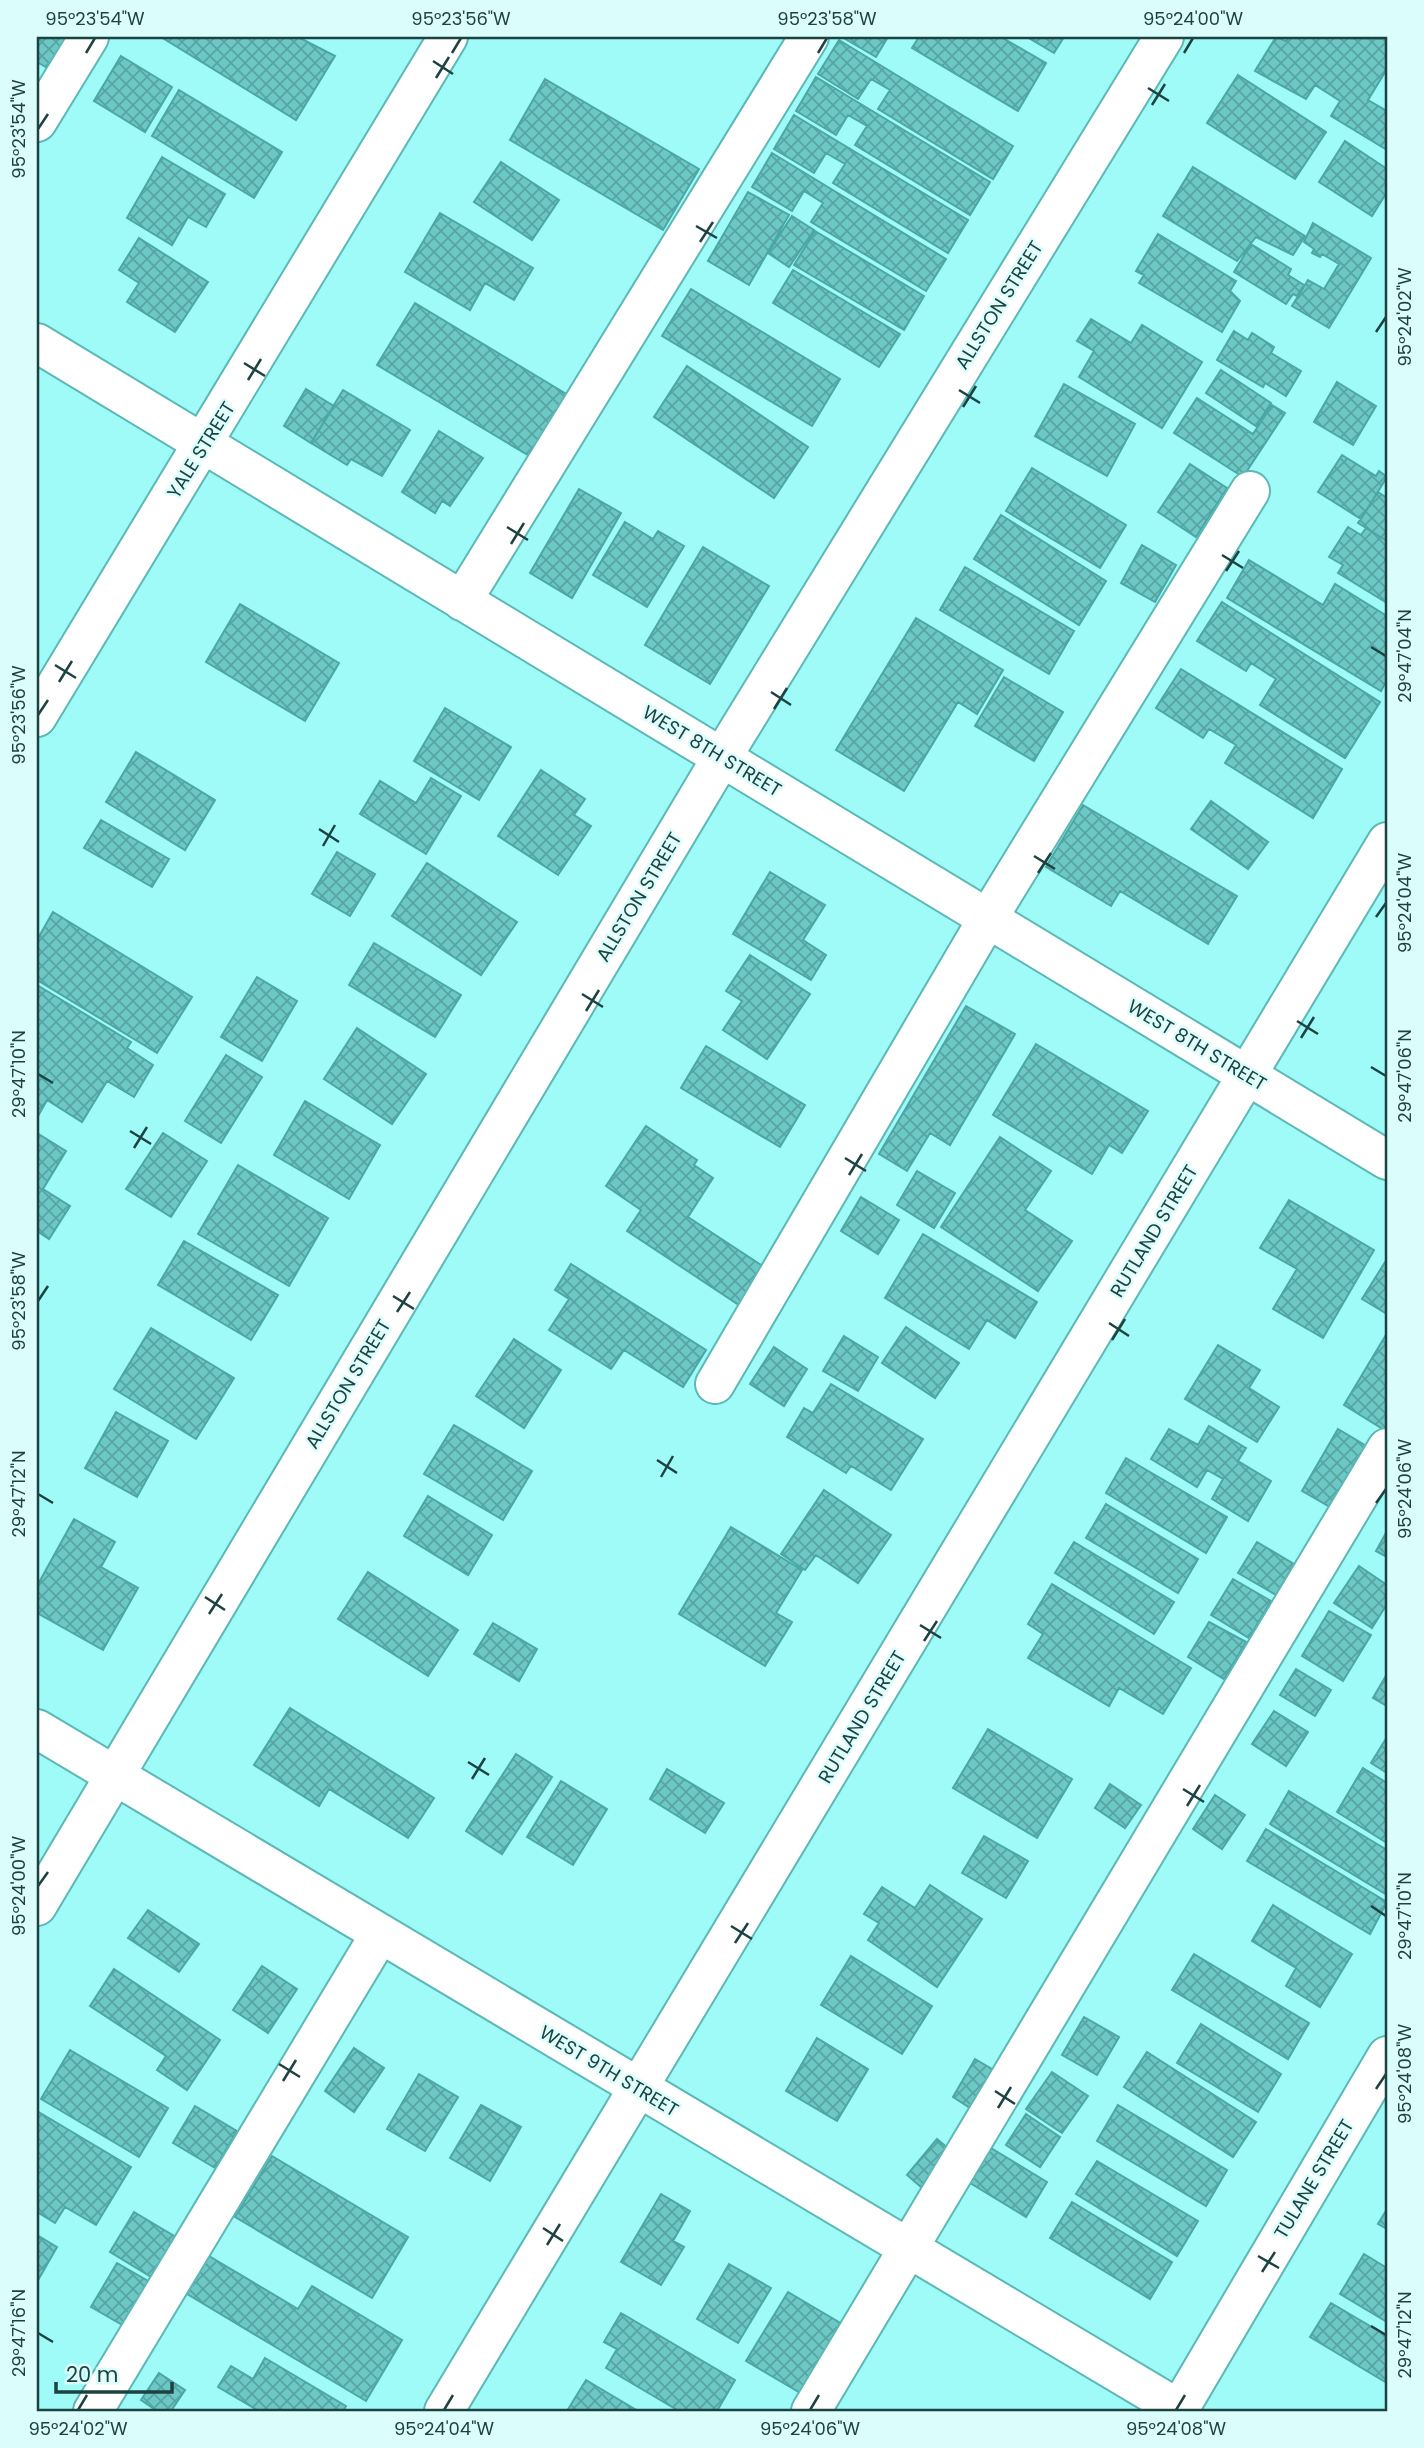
<svg xmlns="http://www.w3.org/2000/svg" width="1424" height="2448" viewBox="0 0 1424 2448" font-family="Poppins,sans-serif">
<defs>
<pattern id="building-cross-hatch" width="8" height="8" patternUnits="userSpaceOnUse" patternTransform="scale(1.75)"><rect width="8" height="8" fill="#6cc8c5"/><path d="M0 0l8 8M0 8l8-8" fill="none" stroke="#58a4a2"/></pattern>
</defs>
<rect width="100%" height="100%" fill="#9ffbf8"/>
<!-- building -->
<path fill="url(#building-cross-hatch)" stroke="#4aa7a5" stroke-width="2" d="M37 37H69L49 69 37 62Z
M161 37H298L335 56 296 120Z
M842 37H888L876 57Z
M919 37H1001L1046 63 1018 111 912 48Z
M1027 37H1064L1054 53Z
M1276 37 1286 41 1289 37 1387 39V69L1368 100 1387 111V150L1331 116 1340 101 1315 85 1306 99 1255 71Z
M839 40 1013 146 993 179 878 109 890 90 871 79 858 99 818 74Z
M121 56 172 87 145 132 94 101Z
M1238 75 1326 132 1295 179 1207 123Z
M816 77 990 182 970 215 855 145 867 126 848 115 836 135 796 111Z
M545 79 699 169 663 230 510 140Z
M179 90 282 152 254 198 152 136Z
M794 115 968 220 948 253 833 183 845 164 826 153 814 173 774 149Z
M1345 141 1387 169V192L1372 216 1319 182Z
M772 153 946 259 926 291 811 222 823 203 804 191 792 211 752 187Z
M162 157 225 194 206 227 188 217 172 245 127 218Z
M501 162 559 200 532 240 474 202Z
M1193 167 1305 236 1293 255 1256 237 1237 261 1163 216Z
M748 192 789 215 749 285 708 261Z
M440 213 533 268 514 300 485 283 470 310 405 272Z
M792 216 814 230 789 267 768 253Z
M1313 223 1371 258 1329 328 1292 306 1308 280 1324 289 1339 264 1322 254 1320 257 1312 253 1314 249 1304 242Z
M815 231 924 296 904 330 794 265Z
M1158 234 1236 281 1230 291 1240 301 1222 332 1139 283 1144 275 1136 271Z
M139 238 208 282 175 332 127 302 139 283 119 270Z
M1251 244 1291 269 1288 275 1304 285 1297 296 1293 294 1286 304 1234 272Z
M793 270 900 334 879 367 773 303Z
M691 289 840 379 812 426 662 336Z
M415 303 568 395 531 457 377 365Z
M1091 319 1131 343 1142 325 1202 362 1162 428 1079 377 1094 351 1077 341Z
M1234 331 1248 340 1252 333 1274 347 1271 353 1301 371 1286 396 1265 383 1263 387 1217 360Z
M687 366 808 447 774 498 654 417Z
M1221 370 1271 403 1256 426 1206 393Z
M1337 382 1376 406 1353 445 1314 422Z
M1064 384 1135 424 1107 476 1035 436Z
M306 389 334 406 311 443 284 426Z
M343 390 410 430 382 476 351 459 347 465 311 443Z
M1197 398 1253 434 1272 405 1285 413 1243 477 1174 433Z
M439 431 483 458 450 506 442 501 435 513 402 492Z
M1342 455 1376 476 1379 471 1387 477 1361 519 1318 492Z
M1190 464 1227 488 1196 537 1158 512Z
M1032 468 1126 525 1100 568 1006 511Z
M579 489 621 513 572 598 530 573Z
M1378 492 1387 498V541L1358 523Z
M1001 515 1106 581 1079 625 974 559Z
M625 522 653 539 658 531 684 546 647 607 593 575Z
M1348 527 1361 535 1366 528 1387 541V603L1338 573 1343 565 1329 557Z
M1142 545 1176 565 1155 602 1121 583Z
M703 547 769 586 710 684 645 645Z
M1249 560 1323 605 1335 584 1387 616V680L1381 691 1227 598Z
M965 567 1074 631 1049 674 940 610Z
M1222 602 1380 702 1345 758 1260 705 1276 679 1251 663 1246 671 1197 641Z
M240 604 339 663 305 721 206 662Z
M916 618 1003 670 977 714 958 702 904 791 836 750Z
M1181 669 1342 769 1313 818 1225 763 1236 745 1209 729 1203 738 1156 708Z
M1004 677 1063 712 1034 761 975 726Z
M445 708 511 747 479 800 414 761Z
M136 752 215 800 185 850 106 802Z
M541 770 585 799 574 815 591 826 558 875 498 836Z
M431 778 461 796 426 854 360 814 380 781 416 803Z
M1211 801 1268 842 1248 869 1191 829Z
M1083 805 1237 896 1208 944 1120 891 1111 906 1046 867Z
M101 820 169 859 152 887 84 848Z
M337 852 375 874 350 916 312 894Z
M427 863 517 922 481 975 392 916Z
M770 872 825 905 803 940 826 955 811 980 733 934Z
M53 912 192 997 157 1053 37 980V940Z
M374 943 461 995 435 1037 349 985Z
M750 955 810 994 767 1059 723 1030 742 1001 726 991Z
M257 977 297 1001 262 1061 221 1037Z
M37 985 131 1042 127 1048 153 1065 134 1097 107 1081 82 1122 47 1100 37 1118Z
M966 1006 1015 1034 950 1145 930 1133 907 1171 879 1154Z
M357 1028 426 1074 392 1124 324 1079Z
M1036 1044 1148 1111 1122 1153 1109 1145 1092 1174 993 1115Z
M706 1046 805 1105 780 1147 681 1088Z
M226 1055 262 1077 221 1143 185 1121Z
M305 1101 380 1145 349 1199 274 1155Z
M646 1126 697 1160 694 1165 713 1178 688 1217 764 1267 739 1305 627 1231 641 1210 606 1186Z
M37 1133 66 1151 43 1189 70 1206 49 1239 37 1231Z
M163 1133 207 1161 171 1217 126 1189Z
M1000 1137 1051 1171 1025 1210 1072 1241 1038 1291 941 1227Z
M238 1165 328 1218 289 1286 198 1234Z
M917 1171 955 1193 934 1228 897 1205Z
M861 1197 899 1220 878 1254 841 1231Z
M1289 1200 1374 1250 1323 1338 1273 1309 1297 1269 1260 1248Z
M923 1234 1037 1302 1015 1338 987 1320 969 1349 885 1298Z
M184 1241 278 1295 251 1340 158 1285Z
M1387 1259V1314L1362 1299Z
M571 1264 706 1350 683 1387 624 1350 611 1369 549 1330 569 1299 555 1290Z
M906 1327 959 1363 935 1398 882 1363Z
M151 1328 234 1378 196 1439 114 1389Z
M1387 1333V1429L1386 1431 1344 1405Z
M844 1336 878 1357 858 1391 823 1371Z
M514 1339 561 1370 524 1428 476 1396Z
M1218 1345 1260 1370 1249 1388 1279 1407 1257 1442 1185 1399Z
M774 1347 807 1369 784 1406 750 1384Z
M831 1384 923 1439 891 1490 851 1466 846 1473 787 1437 804 1408 813 1413Z
M116 1412 168 1441 137 1497 85 1468Z
M454 1425 532 1471 503 1520 424 1474Z
M1209 1426 1246 1448 1238 1461 1271 1481 1248 1521 1212 1499 1223 1479 1207 1470 1197 1487 1151 1459 1169 1429 1198 1445Z
M1338 1429 1370 1448 1335 1510 1302 1491Z
M1126 1458 1227 1517 1206 1553 1106 1493Z
M824 1490 891 1535 858 1583 816 1555 805 1570 781 1554Z
M428 1496 492 1535 468 1575 404 1536Z
M1106 1504 1198 1559 1178 1593 1086 1538Z
M74 1519 115 1542 101 1567 138 1588 103 1650 37 1613V1586Z
M731 1527 802 1570 776 1613 792 1622 765 1666 679 1614Z
M1387 1531V1557L1376 1551Z
M1074 1542 1174 1602 1154 1634 1055 1573Z
M1257 1542 1294 1564 1276 1595 1238 1573Z
M1359 1566 1387 1585V1604L1372 1628 1334 1603Z
M368 1572 458 1630 428 1676 338 1619Z
M1233 1579 1271 1601 1249 1638 1211 1615Z
M1052 1584 1191 1668 1163 1714 1119 1688 1109 1706 1028 1658 1043 1634 1028 1624Z
M1329 1611 1371 1635 1343 1681 1302 1656Z
M1209 1622 1246 1642 1224 1679 1188 1657Z
M493 1623 537 1649 519 1681 474 1654Z
M1296 1669 1331 1690 1315 1716 1280 1695Z
M1387 1674V1706L1373 1698Z
M290 1708 434 1798 408 1838 329 1789 319 1806 254 1765Z
M1274 1711 1308 1732 1286 1766 1252 1744Z
M988 1729 1072 1779 1037 1838 953 1788Z
M1387 1737V1773L1371 1763Z
M516 1754 552 1777 502 1854 466 1831Z
M1363 1768 1387 1783V1843L1337 1812Z
M667 1769 724 1803 705 1833 650 1799Z
M561 1781 607 1809 573 1865 527 1837Z
M1110 1784 1141 1805 1125 1828 1095 1808Z
M1289 1791 1387 1850V1895L1270 1824Z
M1215 1795 1245 1815 1222 1849 1193 1829Z
M1266 1829 1387 1902 1370 1934 1247 1861Z
M984 1836 1028 1861 1006 1898 962 1873Z
M930 1885 982 1919 937 1987 868 1940 879 1923 864 1914 882 1887 915 1908Z
M1273 1905 1352 1954 1320 2007 1286 1986 1296 1968 1252 1941Z
M148 1910 199 1944 179 1972 128 1938Z
M1194 1954 1309 2023 1288 2059 1172 1990Z
M851 1956 932 2006 902 2054 821 2005Z
M262 1966 297 1989 268 2033 233 2010Z
M114 1969 220 2040 187 2090 157 2070 166 2056 90 2006Z
M1084 2017 1119 2037 1097 2075 1062 2055Z
M1201 2024 1281 2074 1258 2112 1177 2063Z
M817 2038 868 2069 837 2121 786 2091Z
M354 2048 384 2068 354 2112 325 2091Z
M70 2050 168 2108 139 2157 41 2099Z
M1147 2052 1256 2122 1233 2157 1124 2087Z
M975 2059 1004 2076 981 2115 953 2097Z
M1052 2072 1088 2096 1062 2133 1026 2109Z
M419 2074 458 2097 425 2151 387 2129Z
M481 2105 521 2127 490 2181 450 2158Z
M1118 2105 1227 2170 1206 2206 1097 2141Z
M195 2106 237 2131 215 2168 173 2143Z
M37 2111 131 2167 96 2225 65 2207 55 2223 37 2212Z
M1026 2114 1060 2137 1040 2167 1006 2145Z
M937 2139 960 2158 929 2194 907 2175Z
M991 2148 1047 2182 1026 2217 970 2183Z
M272 2156 408 2237 372 2298 235 2217Z
M1097 2161 1198 2221 1177 2256 1076 2194Z
M661 2194 690 2211 673 2241 684 2247 661 2285 621 2262Z
M1072 2202 1172 2262 1150 2299 1050 2238Z
M1387 2209V2229L1378 2224Z
M134 2212 176 2237 153 2278 110 2252Z
M37 2235 57 2247 37 2282Z
M1364 2254 1387 2268V2322L1340 2294Z
M209 2256 298 2309 312 2286 402 2340 366 2401 187 2294Z
M117 2263 157 2286 131 2330 91 2307Z
M729 2264 771 2288 738 2343 697 2319Z
M788 2292 849 2328 807 2397 746 2361Z
M1331 2303 1387 2336V2383L1310 2337Z
M621 2313 735 2380 717 2411H679L606 2368 617 2349 604 2342Z
M265 2358 346 2406 343 2411H259L218 2387 231 2366 253 2379Z
M159 2373 185 2390 171 2411H157L141 2400Z
M586 2380 638 2411H567Z"/>
<g fill="none" stroke-linecap="round" stroke-linejoin="round">
<!-- minor casing -->
<g stroke="#5cb8b6" stroke-width="42">
<path id="minor" d="M37 122 89 37
M37 343 1387 1160
M462 601 809 37
M715 1384 988 918 1250 491
M37 1729 1182 2411
M37 1906 722 757 1164 37
M93 2411 380 1934
M444 2411 1387 842
M811 2411 1387 1448
M1178 2411 1387 2056"/>
</g>
<!-- major casing -->
<g stroke="#5cb8b6" stroke-width="42">
<path id="major" d="M37 717 448 37"/>
</g>
<!-- minor -->
<use href="#minor" stroke="#fff" stroke-width="38"/>
<!-- major -->
<use href="#major" stroke="#fff" stroke-width="38"/>
</g>
<!-- ticks -->
<path fill="none" stroke="#1c4342" stroke-width="2.5" d="M86 53 95 38M452 53 461 38M818 53 827 38M1184 53 1193 38M433 61 453 74M436 78 449 57M1148 88 1169 101M1152 105 1165 84M38 129 48 114M696 226 717 238M700 242 713 222M1376 332 1386 317M244 363 265 376M248 380 261 359M959 390 980 403M963 407 976 386M507 527 528 540M511 544 524 523M1222 555 1243 568M1226 571 1239 551M1371 647 1386 656M55 665 76 678M59 682 72 661M771 692 791 705M774 709 787 688M38 715 48 700M319 829 339 842M323 846 335 825M1034 856 1055 869M1038 873 1051 853M1376 917 1386 903M582 994 603 1007M586 1011 599 990M1297 1021 1318 1034M1301 1038 1314 1017M1371 1067 1386 1076M38 1074 53 1083M130 1131 151 1144M134 1148 147 1127M845 1158 866 1171M849 1175 862 1154M393 1296 414 1309M38 1301 48 1286M397 1312 410 1292M1109 1323 1129 1336M1112 1340 1125 1319M657 1460 677 1473M661 1477 673 1456M38 1494 53 1503M1376 1503 1386 1489M205 1597 225 1610M209 1614 222 1594M920 1625 941 1638M924 1641 937 1621M468 1762 489 1775M472 1779 485 1758M1183 1789 1204 1802M1187 1806 1200 1785M38 1886 48 1872M1371 1906 1386 1916M731 1926 752 1939M735 1943 748 1923M279 2064 300 2077M283 2081 296 2060M1376 2089 1386 2074M995 2091 1015 2104M998 2108 1011 2087M543 2228 563 2241M547 2245 560 2224M1258 2256 1279 2268M1262 2272 1275 2252M1371 2326 1386 2335M38 2333 53 2342M78 2410 87 2395M444 2410 453 2395M810 2410 819 2395M1176 2410 1185 2395"/>
<g text-anchor="middle" dominant-baseline="central" stroke-width="5" stroke-linejoin="round" paint-order="stroke">
<!-- street labels -->
<g font-size="19" fill="#1c4342" stroke="#dbfdfb">
<text transform="translate(999 305) rotate(-58)">ALLSTON STREET</text>
<text transform="translate(201 450) rotate(-58)">YALE STREET</text>
<text transform="translate(712 751) rotate(31)">WEST 8TH STREET</text>
<text transform="translate(639 897) rotate(-59)">ALLSTON STREET</text>
<text transform="translate(1197 1045) rotate(31)">WEST 8TH STREET</text>
<text transform="translate(1154 1231) rotate(-59)">RUTLAND STREET</text>
<text transform="translate(348 1384) rotate(-59)">ALLSTON STREET</text>
<text transform="translate(862 1717) rotate(-59)">RUTLAND STREET</text>
<text transform="translate(609 2071) rotate(31)">WEST 9TH STREET</text>
<text transform="translate(1314 2179) rotate(-59)">TULANE STREET</text>
</g>
</g>
<!-- border -->
<rect width="1424" height="2448" fill="none" stroke="#dbfdfb" stroke-width="77"/>
<!-- scale -->
<path d="M56 2382v10h116v-10" fill="none" stroke="#1c4342" stroke-width="3.5"/>
<text x="66" y="2382" font-size="21" fill="#1c4342" stroke="#dbfdfb" stroke-width="5" paint-order="stroke">20 m</text>
<rect x="38" y="38" width="1348" height="2372" fill="none" stroke="#1c4342" stroke-width="2.5"/>
<g font-size="18" text-anchor="middle" fill="#1c4342">
<text x="95" y="25">95°23'54"W</text>
<text x="461" y="25">95°23'56"W</text>
<text x="827" y="25">95°23'58"W</text>
<text x="1193" y="25">95°24'00"W</text>
<text transform="translate(19 129) rotate(-90)" y="6">95°23'54"W</text>
<text transform="translate(1405 317) rotate(-90)" y="6">95°24'02"W</text>
<text transform="translate(1405 656) rotate(-90)" y="6">29°47'04"N</text>
<text transform="translate(19 715) rotate(-90)" y="6">95°23'56"W</text>
<text transform="translate(1405 903) rotate(-90)" y="6">95°24'04"W</text>
<text transform="translate(19 1074) rotate(-90)" y="6">29°47'10"N</text>
<text transform="translate(1405 1076) rotate(-90)" y="6">29°47'06"N</text>
<text transform="translate(19 1301) rotate(-90)" y="6">95°23'58"W</text>
<text transform="translate(1405 1489) rotate(-90)" y="6">95°24'06"W</text>
<text transform="translate(19 1494) rotate(-90)" y="6">29°47'12"N</text>
<text transform="translate(19 1886) rotate(-90)" y="6">95°24'00"W</text>
<text transform="translate(1405 1916) rotate(-90)" y="6">29°47'10"N</text>
<text transform="translate(1405 2074) rotate(-90)" y="6">95°24'08"W</text>
<text transform="translate(19 2333) rotate(-90)" y="6">29°47'16"N</text>
<text transform="translate(1405 2335) rotate(-90)" y="6">29°47'12"N</text>
<text x="78" y="2435">95°24'02"W</text>
<text x="444" y="2435">95°24'04"W</text>
<text x="810" y="2435">95°24'06"W</text>
<text x="1176" y="2435">95°24'08"W</text>
</g>
</svg>
